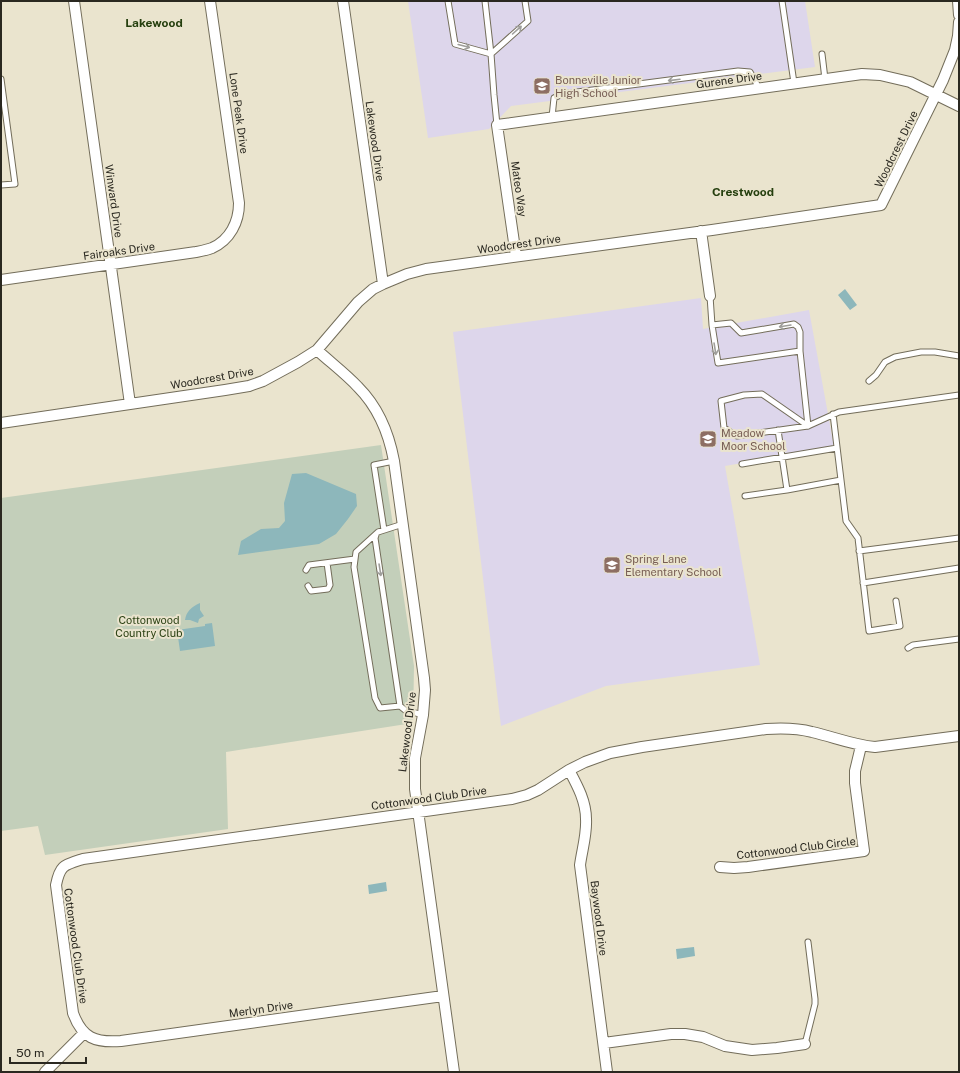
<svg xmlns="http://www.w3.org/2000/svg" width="960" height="1073" viewBox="0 0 960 1073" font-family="'Public Sans',sans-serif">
<rect width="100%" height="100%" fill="#eae4ce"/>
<!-- education -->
<path fill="#ddd6eb" d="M408 1H805L815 67 511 106 489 129 428 138Z
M701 298 703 329 809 310 834 447 725 466 760 665 606 686 501 726 453 332Z"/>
<!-- green -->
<path fill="#c3cfba" d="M381 445 414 666 413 723 226 752 228 829 45 855 38 826 1 831V498Z"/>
<!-- water -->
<path fill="#8db7bb" d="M845 289 857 305 850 310 838 295Z
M306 473 356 494 357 506 348 519 336 534 319 544 238 555 241 541 261 529 279 528 285 521 284 503 292 474Z
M200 603V610L204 616 199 619 198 623 190 620H185C186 612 191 607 200 603Z
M212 623 215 646 180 651 177 630 205 626V624Z
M386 882 387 891 369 894 368 885Z
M694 947 695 956 677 959 676 949Z"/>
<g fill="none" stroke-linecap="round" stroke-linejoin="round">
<!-- service casing -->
<g stroke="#736d5a" stroke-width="7">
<path id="service" d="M448 1 455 44 491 54
M485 1 491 54 494 95 497 125
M782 1 794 83
M491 54 528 21 525 1
M822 54 825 79
M1 79 15 184 1 185
M552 117 554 98 562 94 738 71 750 72 759 88
M710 296 712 325 718 363 800 351
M712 325 731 323 741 333 794 324 798 327 800 332V351L808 426
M869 381 876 375 885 362 895 357 921 352H935L959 356
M833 414 846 521 858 538 869 631 900 626 896 601
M808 426 762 394 744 395 721 401 724 428 737 436 808 426 839 412 959 395
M742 464 837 448
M787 490 841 480
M745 496 787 490 778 430
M384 530 374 465 394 461
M376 535 375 538 400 706 405 710 423 715
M859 551 959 538
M306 570 309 565 355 559
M863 583 959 568
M308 586 311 591 328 589 330 585 327 563
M908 648 913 645 959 639
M400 706 380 708 375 698 354 567 356 552 378 532 403 524
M805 1044 815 1004V999L808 942"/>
</g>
<!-- minor casing -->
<g stroke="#736d5a" stroke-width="12">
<path id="minor" d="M74 1 130 404
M343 1 383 284
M958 1 959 15
M701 231 710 296
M516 256 497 125 862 74 880 75 910 82 959 106
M1 280 196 252C201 251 207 250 212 248 230 240 239 222 239 203L210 1
M317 350C330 362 346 374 358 387 378 407 389 434 394 461L424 678 425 690 423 715 415 758V789L454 1072
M1 423 225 390 249 386 263 381 298 362 317 350 358 302 373 289 383 284 407 274 426 269 712 230 881 205 943 80 955 50 958 36 959 22
M569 770C577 785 586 801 586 819 587 834 582 850 580 865L607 1072
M720 867 734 868 748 867 864 851 855 783V771L861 746
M443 996 121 1041C95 1043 82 1038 73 1013L56 885C60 865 64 865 83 859L512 799 527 795 538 790 569 770 585 762 610 753 642 747 766 729C781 728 797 728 812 732 834 737 853 745 875 747L959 736
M604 1043 671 1034H685L703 1037 725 1046 752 1050 777 1048 805 1044
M45 1072 84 1033"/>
</g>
<!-- service -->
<use href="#service" stroke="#fff" stroke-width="5"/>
<!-- minor -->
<use href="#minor" stroke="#fff" stroke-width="10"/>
</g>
<!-- one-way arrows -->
<defs><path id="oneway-shaft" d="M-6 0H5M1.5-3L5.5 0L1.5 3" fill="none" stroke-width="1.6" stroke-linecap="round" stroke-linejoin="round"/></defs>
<g stroke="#9f9e9b">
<use href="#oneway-shaft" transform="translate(517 30) rotate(-42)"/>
<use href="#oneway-shaft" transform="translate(464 46) rotate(15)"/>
<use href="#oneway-shaft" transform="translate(674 80) rotate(173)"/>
<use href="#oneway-shaft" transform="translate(785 326) rotate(171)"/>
<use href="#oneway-shaft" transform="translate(715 349) rotate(81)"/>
<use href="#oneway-shaft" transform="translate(380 570) rotate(81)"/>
</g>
<!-- icons -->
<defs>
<g id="school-square" transform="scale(0.9)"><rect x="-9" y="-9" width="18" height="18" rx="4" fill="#8d6e63" stroke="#eae4ce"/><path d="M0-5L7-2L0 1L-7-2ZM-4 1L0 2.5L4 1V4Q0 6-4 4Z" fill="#fff"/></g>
</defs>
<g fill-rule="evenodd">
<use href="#school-square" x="542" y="86"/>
<use href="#school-square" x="708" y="439"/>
<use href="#school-square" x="612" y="565"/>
</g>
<g text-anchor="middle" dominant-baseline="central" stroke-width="4" stroke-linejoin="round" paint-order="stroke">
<!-- education labels -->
<g font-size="11" fill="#785e54" stroke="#eae4ce" text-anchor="start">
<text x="555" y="80">Bonneville Junior<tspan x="555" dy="13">High School</tspan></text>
<text x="721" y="433">Meadow<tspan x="721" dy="13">Moor School</tspan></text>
<text x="625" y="559">Spring Lane<tspan x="625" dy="13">Elementary School</tspan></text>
</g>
<!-- street labels -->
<g font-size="11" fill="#2a2820" stroke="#eae4ce">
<text transform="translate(729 80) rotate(-8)">Gurene Drive</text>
<text transform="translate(239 113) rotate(82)">Lone Peak Drive</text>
<text transform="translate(375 141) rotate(82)">Lakewood Drive</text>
<text transform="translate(896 149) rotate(-64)">Woodcrest Drive</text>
<text transform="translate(519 189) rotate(82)">Mateo Way</text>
<text transform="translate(114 201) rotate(82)">Winward Drive</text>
<text transform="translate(519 244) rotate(-8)">Woodcrest Drive</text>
<text transform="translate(119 251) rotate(-8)">Fairoaks Drive</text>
<text transform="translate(212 378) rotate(-10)">Woodcrest Drive</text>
<text transform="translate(407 732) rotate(-83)">Lakewood Drive</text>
<text transform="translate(429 798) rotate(-8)">Cottonwood Club Drive</text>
<text transform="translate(796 848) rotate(-7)">Cottonwood Club Circle</text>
<text transform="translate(599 918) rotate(83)">Baywood Drive</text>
<text transform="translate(76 946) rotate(82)">Cottonwood Club Drive</text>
<text transform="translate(261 1009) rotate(-8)">Merlyn Drive</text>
</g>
<!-- park labels -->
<g font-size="11" fill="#2d4315" stroke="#eae4ce">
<text x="149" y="620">Cottonwood<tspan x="149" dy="13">Country Club</tspan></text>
</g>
<!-- neighbourhood labels -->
<g font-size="12" font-weight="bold" fill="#253f0e" stroke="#eae4ce">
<text x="154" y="23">Lakewood</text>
<text x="743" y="192">Crestwood</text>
</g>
</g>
<!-- border -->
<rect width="960" height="1073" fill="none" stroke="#2a2820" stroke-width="4"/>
<!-- scale -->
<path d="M10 1057v6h76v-6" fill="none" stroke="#2a2820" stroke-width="2"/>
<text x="16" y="1057" font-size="12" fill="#2a2820" stroke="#eae4ce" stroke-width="3" paint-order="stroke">50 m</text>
</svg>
